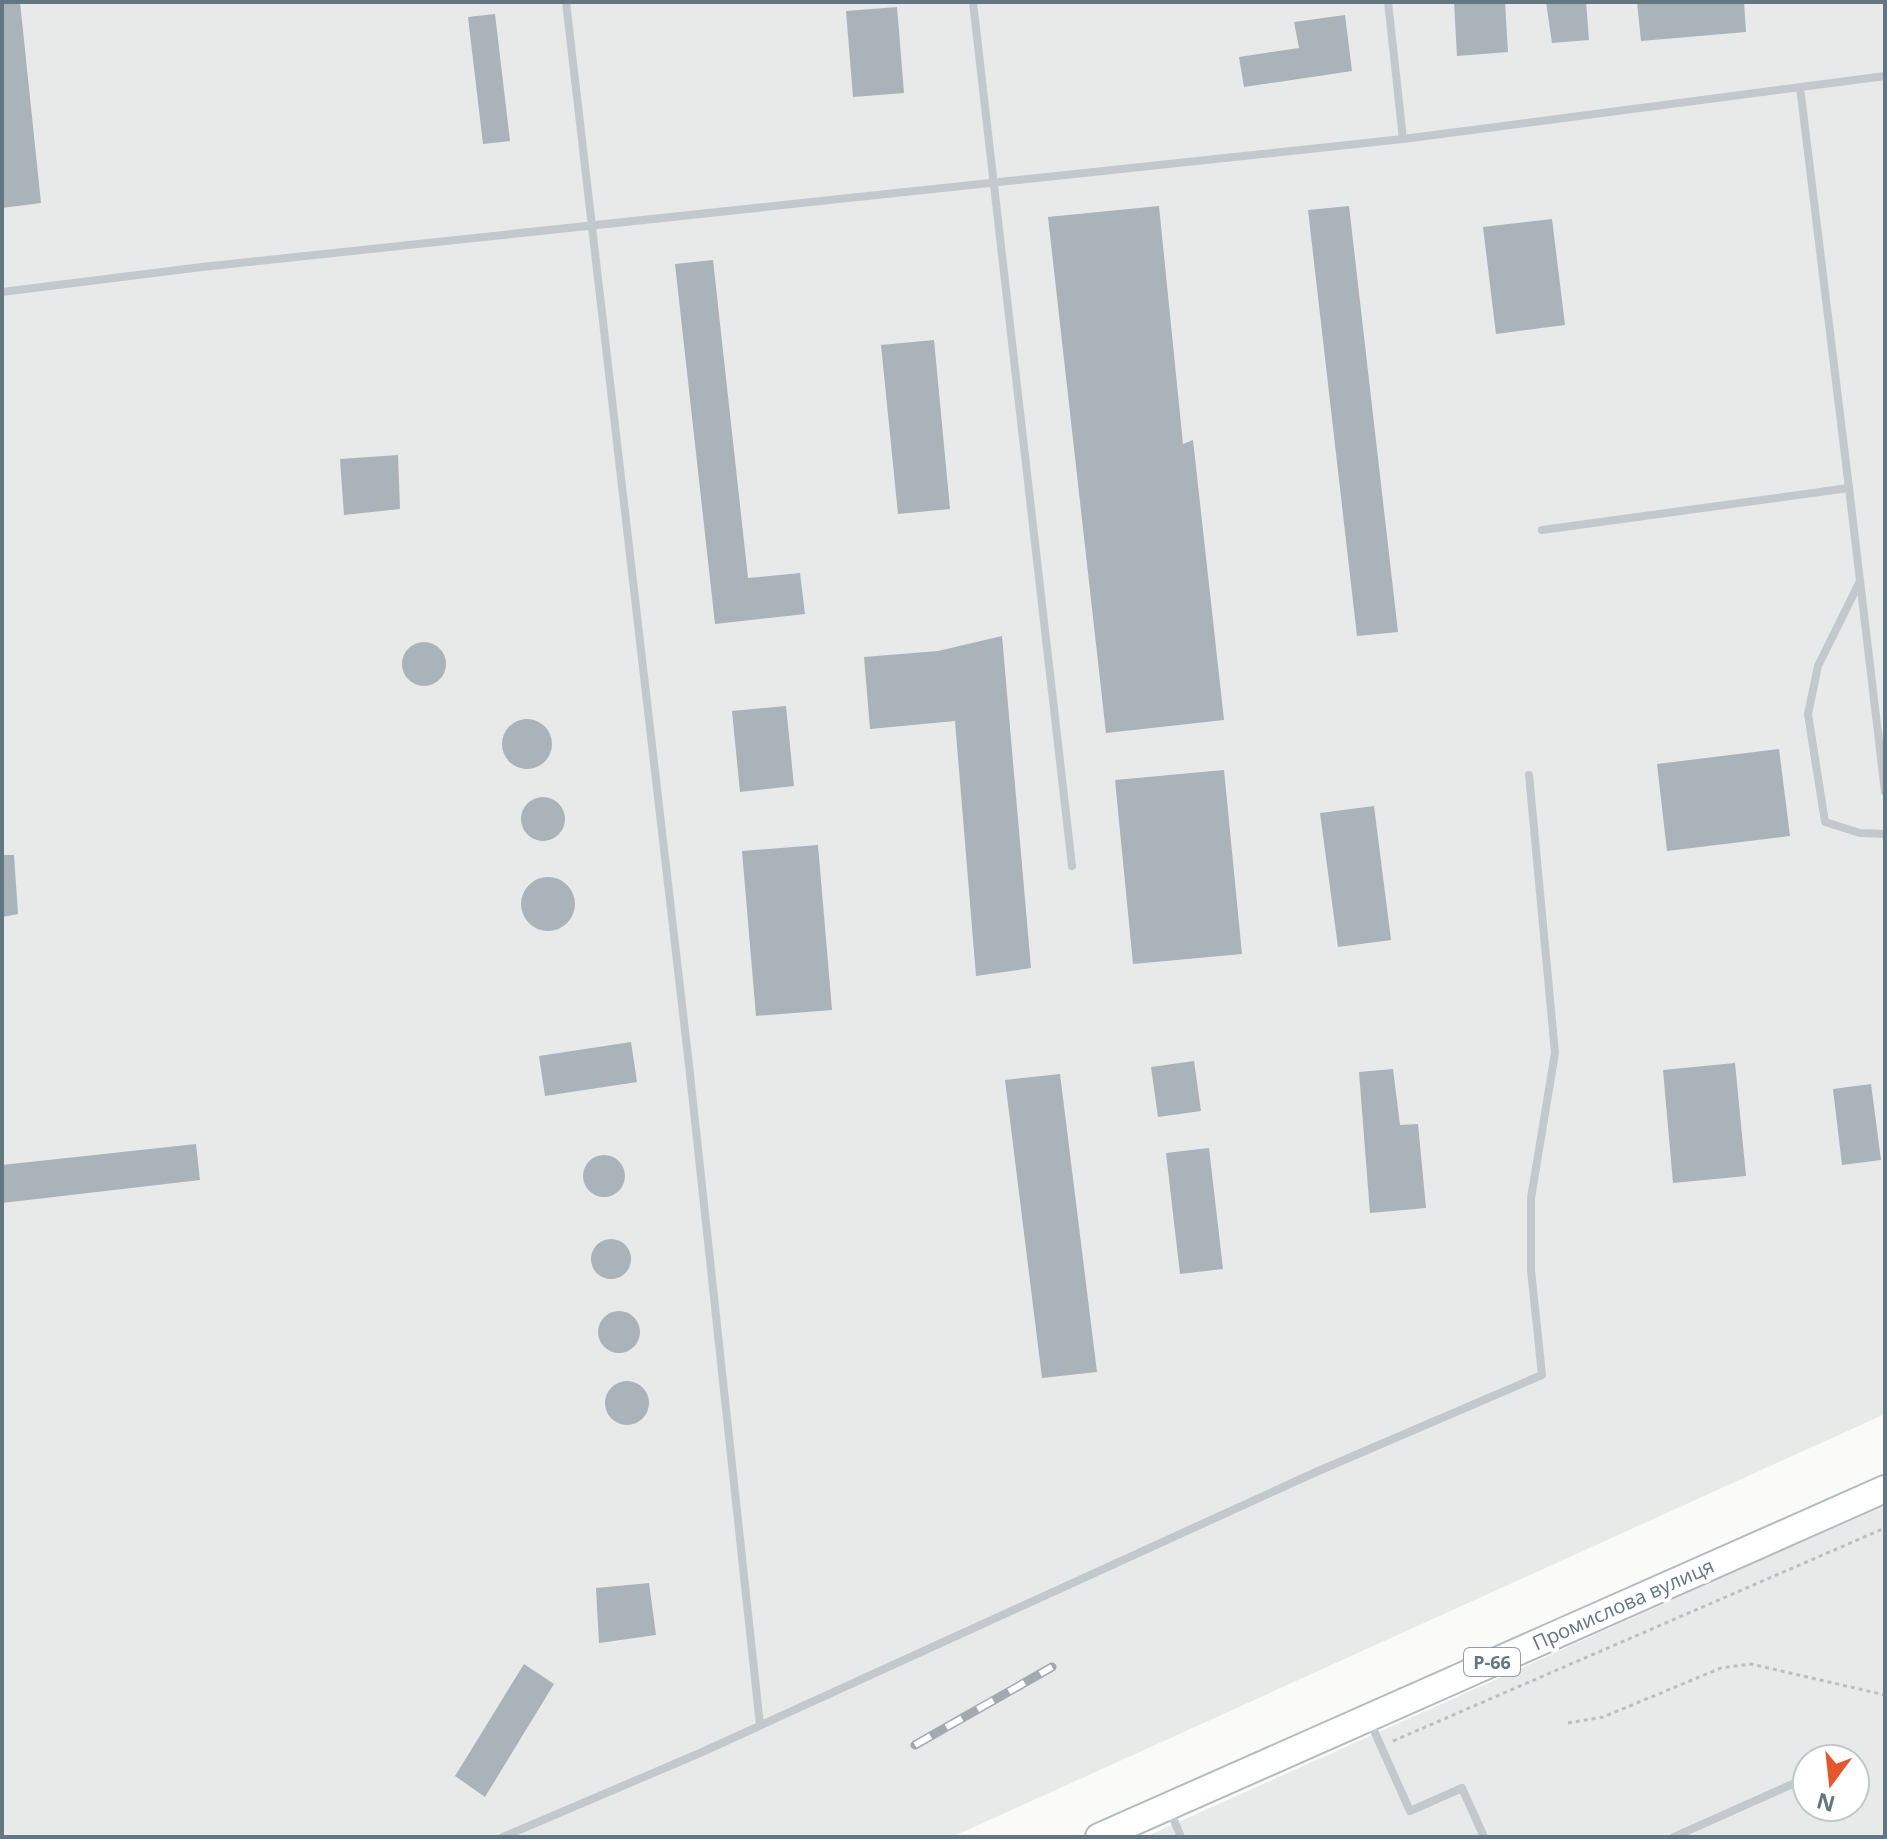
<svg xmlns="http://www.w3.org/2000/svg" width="1887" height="1839" viewBox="0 0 1887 1839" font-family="'Open Sans',sans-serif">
<rect width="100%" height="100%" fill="#fafaf8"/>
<!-- built -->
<path fill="#e8e9e9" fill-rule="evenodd" d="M2 2H1885V1414L952 1837H2Z
M1885 1506V1837H1145L1793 1546ZM1807 1759H1855V1807H1807Z"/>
<!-- building -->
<path fill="#aab3b9" d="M2 2H20L41 203 2 208Z
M1454 2H1505L1508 52 1457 56Z
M1546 2H1586L1589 40 1552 43Z
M1637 2H1744L1746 32 1641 41Z
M897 7 904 93 853 97 846 11Z
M495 14 510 141 483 144 468 17Z
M1345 15 1352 71 1244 87 1239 57 1299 48 1294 22Z
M1159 206 1183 444 1193 440 1224 720 1106 733 1048 217Z
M1349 206 1398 632 1357 636 1308 210Z
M1552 219 1565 325 1496 334 1483 227Z
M713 260 748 578 800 573 805 614 715 624 675 264Z
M934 340 950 509 898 514 881 345Z
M398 455 400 509 344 515 340 459Z
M1002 636 1031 968 976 976 955 721 870 729 864 657 938 651Z
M402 664a22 22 0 1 1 44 0a22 22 0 1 1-44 0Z
M786 706 794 786 740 792 732 711Z
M502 744a25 25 0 1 1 50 0a25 25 0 1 1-50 0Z
M1779 749 1790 836 1667 851 1657 764Z
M1224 770 1242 954 1133 964 1115 780Z
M521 819a22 22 0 1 1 44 0a22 22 0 1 1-44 0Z
M1374 806 1391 940 1338 947 1320 813Z
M818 845 832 1010 756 1016 742 851Z
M2 855H14L18 914 2 917Z
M521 904a27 27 0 1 1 54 0a27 27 0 1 1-54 0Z
M631 1042 637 1082 545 1096 539 1056Z
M1194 1061 1201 1111 1158 1117 1151 1067Z
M1735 1063 1746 1176 1673 1183 1663 1070Z
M1393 1069 1400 1125 1418 1124 1426 1208 1370 1213 1359 1072Z
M1060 1074 1097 1372 1042 1378 1005 1080Z
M1871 1084 1881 1160 1842 1165 1833 1089Z
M196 1144 200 1180 2 1203V1165Z
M1209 1148 1223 1269 1180 1274 1166 1153Z
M583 1176a21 21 0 1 1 42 0a21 21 0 1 1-42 0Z
M591 1259a20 20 0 1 1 40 0a20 20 0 1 1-40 0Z
M598 1332a21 21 0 1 1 42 0a21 21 0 1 1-42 0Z
M605 1403a22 22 0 1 1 44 0a22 22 0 1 1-44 0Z
M649 1583 656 1635 599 1643 596 1588Z
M524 1664 554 1684 485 1797 455 1776Z"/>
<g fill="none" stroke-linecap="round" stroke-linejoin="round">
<!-- primary casing -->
<g stroke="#b5babe" stroke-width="30">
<path id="primary" d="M1099 1837 1885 1489"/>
</g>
<!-- path -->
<path stroke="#bbbfc2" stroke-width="3" stroke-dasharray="4 4" stroke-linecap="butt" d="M1568 1723 1603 1717 1721 1668 1751 1664 1885 1695
M1393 1741 1885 1528"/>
<!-- lane -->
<path stroke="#c3c8cc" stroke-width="8" d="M566 2 689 1065 760 1725
M973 2 1072 866
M1388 2 1403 139
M2 292 202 267 1403 139 1885 76
M1849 488 1885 792
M1542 530 1849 488 1800 87
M1860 581 1818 666 1808 714 1825 822 1860 833 1885 834
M1370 1722 1410 1811 1462 1788 1484 1837
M1170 1811 1181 1837
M503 1837 700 1753 1316 1472 1542 1375 1531 1270V1198L1555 1053 1529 775
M1674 1837 1797 1782"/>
<!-- primary -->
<use href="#primary" stroke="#fff" stroke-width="26"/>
<!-- rail casing -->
<g stroke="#a2aab0" stroke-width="9">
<path id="rail" d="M915 1745 1052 1667"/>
</g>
<!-- rail -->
<use href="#rail" stroke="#fff" stroke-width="6" stroke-dasharray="18" stroke-linecap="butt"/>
</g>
<g text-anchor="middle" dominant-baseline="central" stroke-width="8" stroke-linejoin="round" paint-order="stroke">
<!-- shield labels -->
<rect fill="#fff" stroke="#939fa8" stroke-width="2" x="1464" y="1648" width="56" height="28" rx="6"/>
<g font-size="18" font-weight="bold" fill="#657683">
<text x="1492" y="1662">Р-66</text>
</g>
<!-- street labels -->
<g font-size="20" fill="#657683" stroke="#fff">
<text transform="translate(1623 1604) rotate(-24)">Промислова вулиця</text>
</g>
</g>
<!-- border -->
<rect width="1887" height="1839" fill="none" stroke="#657683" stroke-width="8"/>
<!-- north arrow -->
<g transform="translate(1831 1783) rotate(195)"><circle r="38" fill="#ffffff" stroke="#c1c8cd" stroke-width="2"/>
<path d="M0-6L14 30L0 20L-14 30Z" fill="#e4572e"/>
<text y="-12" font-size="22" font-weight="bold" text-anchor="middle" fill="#657683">N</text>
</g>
</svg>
